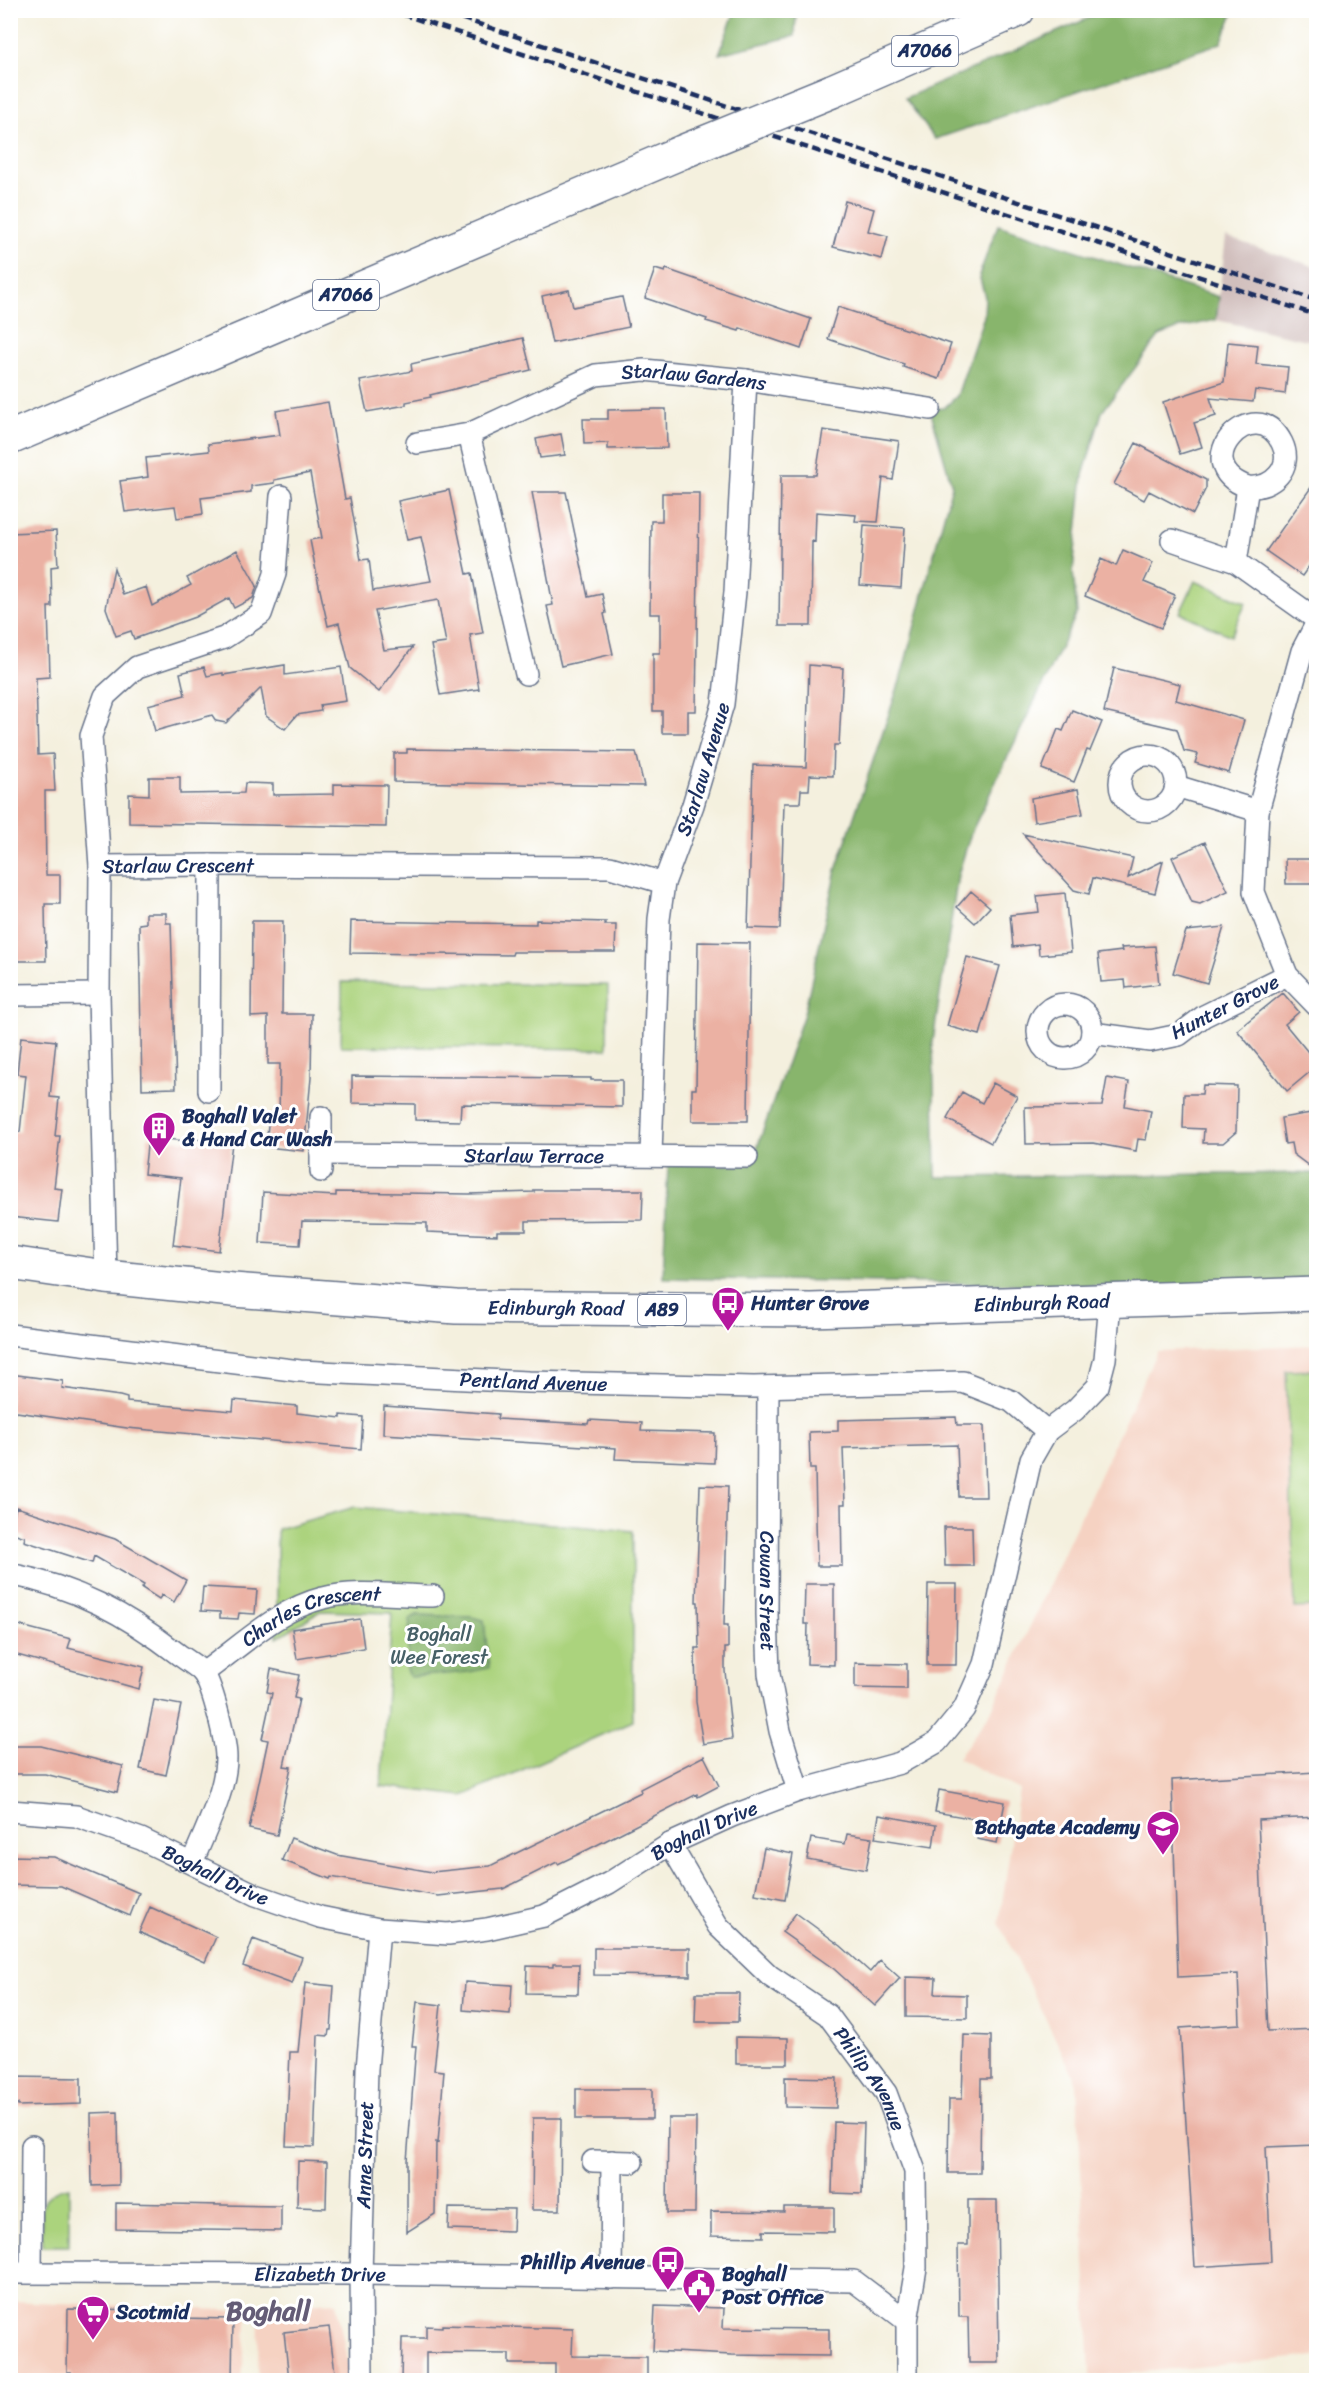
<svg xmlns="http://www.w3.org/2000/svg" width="1327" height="2391" viewBox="0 0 1327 2391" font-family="Sriracha,sans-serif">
<rect width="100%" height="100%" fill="#fff"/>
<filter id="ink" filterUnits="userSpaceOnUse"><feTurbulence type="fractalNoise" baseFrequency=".0167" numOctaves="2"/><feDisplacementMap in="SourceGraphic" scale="12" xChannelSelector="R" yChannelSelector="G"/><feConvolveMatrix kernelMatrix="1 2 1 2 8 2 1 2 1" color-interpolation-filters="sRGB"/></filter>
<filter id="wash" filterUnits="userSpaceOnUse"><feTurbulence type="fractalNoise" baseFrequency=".008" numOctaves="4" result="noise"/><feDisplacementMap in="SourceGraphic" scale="24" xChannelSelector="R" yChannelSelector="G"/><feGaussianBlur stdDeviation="1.35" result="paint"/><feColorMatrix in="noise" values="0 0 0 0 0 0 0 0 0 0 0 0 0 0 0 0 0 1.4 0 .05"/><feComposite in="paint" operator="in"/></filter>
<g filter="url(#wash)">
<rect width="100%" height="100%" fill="#f4f0de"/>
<!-- built -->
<path fill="#f5d2c2" d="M1316 1345V2356L1090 2377 1077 2083 999 1923 1019 1790 958 1758 990 1713 1157 1351Z
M11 2301 247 2311 242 2380H11Z
M336 2302 351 2380H258L259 2306Z"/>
<!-- industrial -->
<path fill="#d1bfbd" d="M1226 237 1316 267V342L1216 320Z"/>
<!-- green -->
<path fill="#abd37d" stroke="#63816e" stroke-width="1.5" d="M1195 581 1246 603 1231 636 1180 613Z
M342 982 608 985 607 1049 341 1046Z
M1316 1370V1607L1295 1608 1286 1371Z
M355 1507 633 1531V1721L463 1796 381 1786 392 1613 320 1611 277 1638V1529Z
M69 2187V2246H43C42 2219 34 2192 69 2187Z"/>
<!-- forest -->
<path fill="#88b56c" stroke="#527265" stroke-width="1.5" d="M735 11H796L795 36 719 54Z
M1105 11H1234L1221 43 935 139 905 98Z
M998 225 1219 297 1216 320 1179 328 1159 336 1102 412 1083 475 1073 571 1077 613 971 833 958 875 933 1041 936 1177 1316 1173V1290L663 1278 668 1164 751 1165 804 1014 836 870 900 681 952 486 930 409 944 408 957 396 984 316 985 297 979 275Z
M417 1615 471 1617 484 1620 489 1668 469 1672 410 1677 407 1669 410 1619Z"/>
<g id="blocks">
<!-- building -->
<path fill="#ebb1a3" d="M845 201 874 209 868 231 888 236 882 259 833 247Z
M655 269 665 272 666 269 811 319 801 349 740 328 739 331 706 321 707 319 645 298Z
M569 290 573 307 622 297 629 327 552 343 542 296Z
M838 307 951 344 939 379 903 367 904 364 828 339Z
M523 338 531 370 430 395 431 397 406 402V405L367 412 360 381 412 371 411 364Z
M1228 342 1258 345 1256 364 1288 367 1285 394 1255 390 1253 402 1210 398 1216 416 1194 423 1202 447 1180 454 1163 402 1224 382Z
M328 402 345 499 350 498 361 560 369 559 373 591 431 581 421 537 407 540 398 501 449 490 467 574 472 573 483 633 470 635 479 689 440 695 431 645 446 643 438 600 375 611 384 650 413 647 379 692 350 668 339 623 328 626 318 581 310 540 322 538 310 473 274 480V483L251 486V492L201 498 203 514 177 518 175 506 125 512 120 481 148 477 146 458 209 451 208 444 280 435 276 411Z
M655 409H666L667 448 608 449V443L584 444 583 419H608V410Z
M823 430 899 441 893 480 883 478 878 522 855 521 856 515 816 512 815 542 812 541 811 626H779L781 475H816Z
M561 434 565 455 540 458 536 439Z
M1136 443 1206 480V488L1193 514 1149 491 1144 500 1114 484Z
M1317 479V555L1302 576 1266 551Z
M532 492H566L588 597 602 594 606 613 604 614 613 654 561 666 547 606 553 605Z
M662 493H699L696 711H688V733H662V711H653V653H660V614H650L651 521H662Z
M864 525 905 528 901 588 860 585Z
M56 531 58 566 51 567 52 607H48L50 677 36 678 38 755 53 754 55 791H45L46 875H60V904H45L46 961H10V533Z
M237 550 257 586 253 598 234 608 229 598 195 617 134 639 131 631 116 636 106 608 114 568 123 595 146 587 152 606 191 585 187 578Z
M1123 550 1153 563 1144 582 1175 595 1161 628 1085 596 1101 559 1116 566Z
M285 665V675L341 667 346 701 320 705 321 711 297 715 285 729 266 716 261 688 226 723 216 721 212 715 155 731 148 705 185 695 180 673 204 667 207 676 223 673V675Z
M809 665 843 668 839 745H834L833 776 810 775 809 790H801L800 803H784L780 929 748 928 753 765 806 767Z
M1114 668 1180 684 1176 700 1244 720 1229 773 1195 763 1198 754 1184 751 1177 729 1104 712Z
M1072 710 1102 722 1090 751 1087 750 1074 782 1042 769 1058 729 1063 731Z
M407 749 636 752 644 786 394 782V753H407Z
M149 777H180V794L244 793 245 783 273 784V795L334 794V784L387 785 386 827 129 823V794L149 795Z
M1078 789 1083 814 1034 822 1031 798Z
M1023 834 1133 858 1128 878 1163 861 1155 893 1093 878 1089 894 1074 890Z
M1205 842 1228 891 1200 904 1192 902 1172 857Z
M1285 859H1317V884H1286Z
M971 891 990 907 975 923 957 907Z
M1065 893 1071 952 1039 955 1038 944 1013 947 1010 915 1039 912 1037 896Z
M146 913H166V923H171L176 1088 142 1089 139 924 146 923Z
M536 920 606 922 605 925H616L615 952H513L512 955 350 953 351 921 536 924Z
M252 921H283L282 1014H312L311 1078 304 1151 266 1147 269 1114 279 1115 280 1064H268V1016L251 1017Z
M1224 927 1207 983 1173 973 1186 931Z
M698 942 750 943 748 1121H692V1089H696Z
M1155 946 1159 984 1126 988 1125 980 1101 982 1098 954 1122 951 1121 948Z
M967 957 1000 966 980 1035 947 1026Z
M1283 993 1299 1012 1285 1024 1317 1063V1066L1287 1091 1237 1030Z
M21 1037 56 1041 50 1097 59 1098 55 1136H60L54 1188 62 1189 58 1222 10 1217V1131L20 1132 26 1075 17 1074Z
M352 1076 591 1078V1080H622V1107L461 1104 460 1121 415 1120V1104L352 1103Z
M1107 1078 1129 1082 1125 1106 1151 1111 1146 1140 1138 1139 1136 1151 1093 1143 1026 1144 1025 1107 1102 1106Z
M993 1083 1017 1096 991 1143 947 1119 962 1092 982 1103Z
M1203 1085 1237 1086 1236 1132 1223 1143H1203L1204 1129 1183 1128 1184 1094H1202Z
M1317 1112V1172L1293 1154 1291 1143 1285 1144 1281 1118Z
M148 1137 185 1141 186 1138 232 1143 219 1251 173 1245 181 1178 144 1174Z
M534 1190H643L642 1220 526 1221V1231H497V1235L427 1232V1223L302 1221 300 1245 260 1243 263 1192 336 1196V1192L469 1194 534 1192Z
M10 1374 63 1381 62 1388 120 1396 127 1398V1402L233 1411 234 1400 297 1406V1413L341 1418V1415L363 1417 361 1449 127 1428 10 1411Z
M384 1406 498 1414 497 1419 588 1424 589 1420 642 1423 641 1431 715 1433 714 1463 615 1459 616 1448 383 1434Z
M956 1417 957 1425H984L986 1497H959L957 1445 843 1448 845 1504H841L842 1566H817L815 1469H810L809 1432 838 1431V1420Z
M700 1485 728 1486 724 1625H728V1648H725V1671L732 1739 703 1744 696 1702 695 1648H699L698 1602H696Z
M16 1507 115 1539 186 1580 174 1602 162 1595 159 1599 142 1588 144 1585 94 1556 92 1563 24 1541 25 1537 10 1532Z
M944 1527H972L973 1566H945Z
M805 1584H834V1665L807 1664 808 1624H804Z
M928 1584H957L956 1665H927Z
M203 1587 257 1590 255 1614 239 1613 238 1619 220 1618V1612L201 1611Z
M360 1619 364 1648 297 1659 292 1629Z
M10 1623 71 1639 68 1648 144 1667 139 1689 10 1653Z
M855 1663 907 1664V1689L855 1688Z
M271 1669 299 1675 294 1698 299 1699 284 1766 291 1767 277 1835 249 1829 268 1740 262 1739 272 1693 267 1692Z
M154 1700 181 1705 166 1775 140 1769Z
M10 1746H41L123 1766 117 1792 45 1774H10Z
M704 1756 719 1786 698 1797 697 1794 589 1849 558 1864 557 1862 503 1889 438 1896 331 1877 330 1879 282 1860 291 1838 337 1855 432 1872 490 1866 641 1792 640 1789Z
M1317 1772V1817L1258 1820 1268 2031 1317 2029V2145L1266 2147 1271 2262 1195 2267 1180 2028 1240 2024 1238 1974 1178 1977 1172 1780Z
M939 1790 1005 1802 997 1843 977 1839 981 1820 935 1812Z
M879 1815 936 1825 933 1847 875 1838Z
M847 1834 872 1838 866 1870 807 1859 811 1838 845 1844Z
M764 1848 793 1854 785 1900 755 1894Z
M10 1856 54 1857 139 1893 130 1916 61 1886 10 1885Z
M150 1907 216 1937 205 1962 139 1932Z
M796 1913 841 1946 870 1972 880 1960 900 1978 875 2006 834 1969 782 1932Z
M253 1939 302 1957 292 1984 243 1966Z
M594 1948H690V1976L594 1975Z
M553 1964H579L578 1994 526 1993 527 1966 553 1967Z
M906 1977 936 1978 935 1994 967 1995V2018L906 2017Z
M465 1982 512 1985 510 2014 463 2010Z
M305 1983 334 1986 331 2030H329L328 2036 318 2035 314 2147 286 2146 290 2052H298Z
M696 1993H739L738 2022H695Z
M417 2002 441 2005 434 2070 444 2071 438 2143 436 2142 435 2214 407 2232V2161L416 2046H412Z
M964 2035 991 2036V2079H981L980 2173H948L949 2099H962Z
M736 2037 788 2038V2064H736Z
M10 2077 81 2078V2104L18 2106V2104H10Z
M785 2077 837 2078 836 2108 785 2107Z
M576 2089H652V2119H576Z
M118 2112 119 2185 92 2186 91 2113Z
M533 2118H561L560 2210H532Z
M668 2118H696L695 2213H667Z
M834 2122 864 2123 862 2194 832 2193Z
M298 2161 327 2162 326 2208 297 2207Z
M968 2200H997L999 2363H969L968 2317H959L958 2245H968Z
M116 2203 281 2206V2231L116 2229Z
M784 2207H834V2232L763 2231V2237L711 2236V2211L784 2212Z
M449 2208 514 2209 513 2231 448 2229Z
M655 2306 724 2308 723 2328 829 2329V2356L732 2355 653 2351Z
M68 2309 178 2310V2318L233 2319 232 2380H198V2377L119 2376V2380H71V2372H67Z
M442 2325 573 2329 572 2356 647 2357V2380H555V2364H509V2354L426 2353V2380H401L402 2338H426V2326L442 2327Z
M329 2327 336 2380H289L284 2332Z"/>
</g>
</g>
<g filter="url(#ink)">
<use href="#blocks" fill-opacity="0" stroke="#67738b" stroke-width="1.5"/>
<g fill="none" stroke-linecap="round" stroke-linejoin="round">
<!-- minor casing -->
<g stroke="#67738b" stroke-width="24">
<g id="minor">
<path d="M469 434 526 674"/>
<path id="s1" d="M417 443 469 434 596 375 644 370 746 380 930 409"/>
<path d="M1172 540 1236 562 1316 619"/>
<path d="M1236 562 1248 487C1184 465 1255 389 1282 443 1294 468 1272 489 1248 487"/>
<path d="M1316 624 1302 651 1258 811 1254 892 1287 975 1316 1005"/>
<circle cx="1148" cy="783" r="28"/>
<path d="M1176 786 1258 811"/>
<path d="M100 866 91 736 105 696 137 667 224 638 261 614 275 574 281 496"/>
<path d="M10 995 99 994"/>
<circle cx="1065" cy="1031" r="27"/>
<path d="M1092 1033 1150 1041 1179 1035 1204 1016 1287 975"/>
<path d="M209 1091 210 865"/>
<path d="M321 1117V1171"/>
<path id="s2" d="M321 1154 747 1157"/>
<path id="s3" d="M651 1155 659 919 664 883 693 805 723 704 735 592 746 380"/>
<path id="s4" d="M106 1277 99 994 100 866 210 865 610 867 664 883"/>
<path id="s5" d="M10 1335 300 1371 528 1382 754 1387 963 1382 1011 1401 1047 1431"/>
<path id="s6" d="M768 1387 767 1614 769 1674 780 1731 798 1791"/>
<path d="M10 1574C76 1587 126 1614 178 1654 186 1660 199 1667 204 1674 213 1689 226 1740 226 1758 226 1791 204 1833 192 1863"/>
<path id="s7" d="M203 1673C240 1647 278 1609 323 1598 355 1589 399 1596 433 1596"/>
<path id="s8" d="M10 1811 76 1816 141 1839 256 1895 320 1917 379 1929 448 1934 487 1929 544 1916 609 1883 670 1844 732 1816 798 1791 900 1763 937 1742 964 1709 984 1664 1031 1459 1047 1431 1075 1410 1098 1386 1105 1359 1110 1302"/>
<path id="s9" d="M670 1844 718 1926 770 1976 828 2015 886 2093 915 2171 916 2268 907 2321V2380"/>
<path d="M593 2161 632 2162"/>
<path d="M31 2272 32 2146"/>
<path id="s10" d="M10 2273 361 2274 854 2281 907 2321"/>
<path d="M611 2278 612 2161"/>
<path id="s11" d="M362 2380 361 2274 367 2069 379 1929"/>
</g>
</g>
<!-- primary casing -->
<g stroke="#67738b" stroke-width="36">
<g id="primary">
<path d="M832 91 1018 10"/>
<path d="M10 438 682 152"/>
<path id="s12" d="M10 1263 106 1277 233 1290 456 1307 811 1310 1316 1294"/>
</g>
</g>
<!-- minor -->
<use href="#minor" stroke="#fff" stroke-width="21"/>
<!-- primary -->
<use href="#primary" stroke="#fff" stroke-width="33"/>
<!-- rail -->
<path stroke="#1b2f5e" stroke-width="4.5" stroke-dasharray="9 4.5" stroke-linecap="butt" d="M389 10 1316 315
M436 10 1316 300"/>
<!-- primary-bridge casing -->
<g stroke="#67738b" stroke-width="36" stroke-linecap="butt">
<path id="primary-bridge" d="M682 152 832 91"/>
</g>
<!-- primary-bridge -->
<use href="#primary-bridge" stroke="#fff" stroke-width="33"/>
</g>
</g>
<!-- icons -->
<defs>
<g id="building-pin" transform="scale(1.725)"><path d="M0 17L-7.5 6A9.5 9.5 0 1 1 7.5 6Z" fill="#b5179e" stroke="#fff"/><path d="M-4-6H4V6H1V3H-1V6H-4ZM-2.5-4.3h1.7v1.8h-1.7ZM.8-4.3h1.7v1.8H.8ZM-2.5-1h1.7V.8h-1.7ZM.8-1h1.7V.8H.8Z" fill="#fff"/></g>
<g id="bus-pin" transform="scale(1.725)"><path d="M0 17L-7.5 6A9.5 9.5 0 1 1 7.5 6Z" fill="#b5179e" stroke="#fff"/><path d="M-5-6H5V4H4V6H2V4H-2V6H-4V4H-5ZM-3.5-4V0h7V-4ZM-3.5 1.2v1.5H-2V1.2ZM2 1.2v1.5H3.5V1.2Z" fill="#fff"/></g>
<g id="school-pin" transform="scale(1.725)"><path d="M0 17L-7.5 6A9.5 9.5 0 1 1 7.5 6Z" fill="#b5179e" stroke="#fff"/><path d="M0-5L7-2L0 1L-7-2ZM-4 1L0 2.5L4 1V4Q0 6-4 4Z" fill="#fff"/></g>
<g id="civic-pin" transform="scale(1.725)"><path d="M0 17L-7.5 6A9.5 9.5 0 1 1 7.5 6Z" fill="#b5179e" stroke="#fff"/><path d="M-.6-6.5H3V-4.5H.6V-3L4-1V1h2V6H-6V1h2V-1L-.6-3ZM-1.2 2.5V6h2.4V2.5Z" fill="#fff"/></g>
<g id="supermarket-pin" transform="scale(1.725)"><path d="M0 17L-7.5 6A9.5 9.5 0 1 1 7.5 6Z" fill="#b5179e" stroke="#fff"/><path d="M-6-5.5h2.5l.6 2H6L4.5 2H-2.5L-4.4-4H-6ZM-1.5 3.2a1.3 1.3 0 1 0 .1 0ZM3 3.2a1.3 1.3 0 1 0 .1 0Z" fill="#fff"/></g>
</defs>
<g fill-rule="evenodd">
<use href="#building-pin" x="159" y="1128"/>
<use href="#bus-pin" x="728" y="1303"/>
<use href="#school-pin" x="1163" y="1827"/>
<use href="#bus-pin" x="668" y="2262"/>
<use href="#civic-pin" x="699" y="2285"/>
<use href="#supermarket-pin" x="93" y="2312"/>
</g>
<g text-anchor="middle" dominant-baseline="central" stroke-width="6" stroke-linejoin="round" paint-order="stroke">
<!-- shield labels -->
<g fill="#fff" stroke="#5f6d8e" stroke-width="1.5">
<rect x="892" y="36" width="66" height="30" rx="4.5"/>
<rect x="313" y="280" width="66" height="30" rx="4.5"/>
<rect x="638" y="1295" width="48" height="30" rx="4.5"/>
</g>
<g font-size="18" font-weight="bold" fill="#1b2f5e">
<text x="925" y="51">A7066</text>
<text x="346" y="295">A7066</text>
<text x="662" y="1310">A89</text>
</g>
<!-- street labels -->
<g font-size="20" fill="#1b2f5e" stroke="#fff">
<text stroke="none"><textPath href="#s1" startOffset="291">Starlaw Gardens</textPath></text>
<text stroke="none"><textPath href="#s3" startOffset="393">Starlaw Avenue</textPath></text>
<text stroke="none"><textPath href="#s4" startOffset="489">Starlaw Crescent</textPath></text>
<text transform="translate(1225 1007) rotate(-27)">Hunter Grove</text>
<text stroke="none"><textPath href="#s2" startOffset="213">Starlaw Terrace</textPath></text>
<text stroke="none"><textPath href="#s12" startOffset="1034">Edinburgh Road</textPath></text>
<text stroke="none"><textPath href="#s12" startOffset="548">Edinburgh Road</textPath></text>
<text stroke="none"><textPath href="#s5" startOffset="526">Pentland Avenue</textPath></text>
<text stroke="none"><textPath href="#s6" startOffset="204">Cowan Street</textPath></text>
<text stroke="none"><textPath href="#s7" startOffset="126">Charles Crescent</textPath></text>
<text stroke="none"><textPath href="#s8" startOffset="740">Boghall Drive</textPath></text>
<text stroke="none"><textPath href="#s8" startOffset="218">Boghall Drive</textPath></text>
<text stroke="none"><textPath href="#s9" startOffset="314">Philip Avenue</textPath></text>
<text stroke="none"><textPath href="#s11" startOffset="225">Anne Street</textPath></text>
<text stroke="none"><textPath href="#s10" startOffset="310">Elizabeth Drive</textPath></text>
</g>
<!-- poi labels -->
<g font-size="20" font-weight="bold" fill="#1b2f5e" stroke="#fff" text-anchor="start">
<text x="182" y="1116">Boghall Valet<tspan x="182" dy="23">&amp; Hand Car Wash</tspan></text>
<text x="751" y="1303">Hunter Grove</text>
<text x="1140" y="1827" text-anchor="end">Bathgate Academy</text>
<text x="645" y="2262" text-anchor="end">Phillip Avenue</text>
<text x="722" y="2274">Boghall<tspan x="722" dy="23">Post Office</tspan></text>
<text x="116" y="2312">Scotmid</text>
</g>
<!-- park labels -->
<g font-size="20" fill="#466067" stroke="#fff">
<text x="439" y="1634">Boghall<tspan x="439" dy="23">Wee Forest</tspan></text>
</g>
<!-- district labels -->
<g font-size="26" font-weight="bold" fill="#645c76" stroke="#fff">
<text x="268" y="2311">Boghall</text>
</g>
</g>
<!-- margin -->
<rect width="1327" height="2391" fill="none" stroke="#fff" stroke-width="36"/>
</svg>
